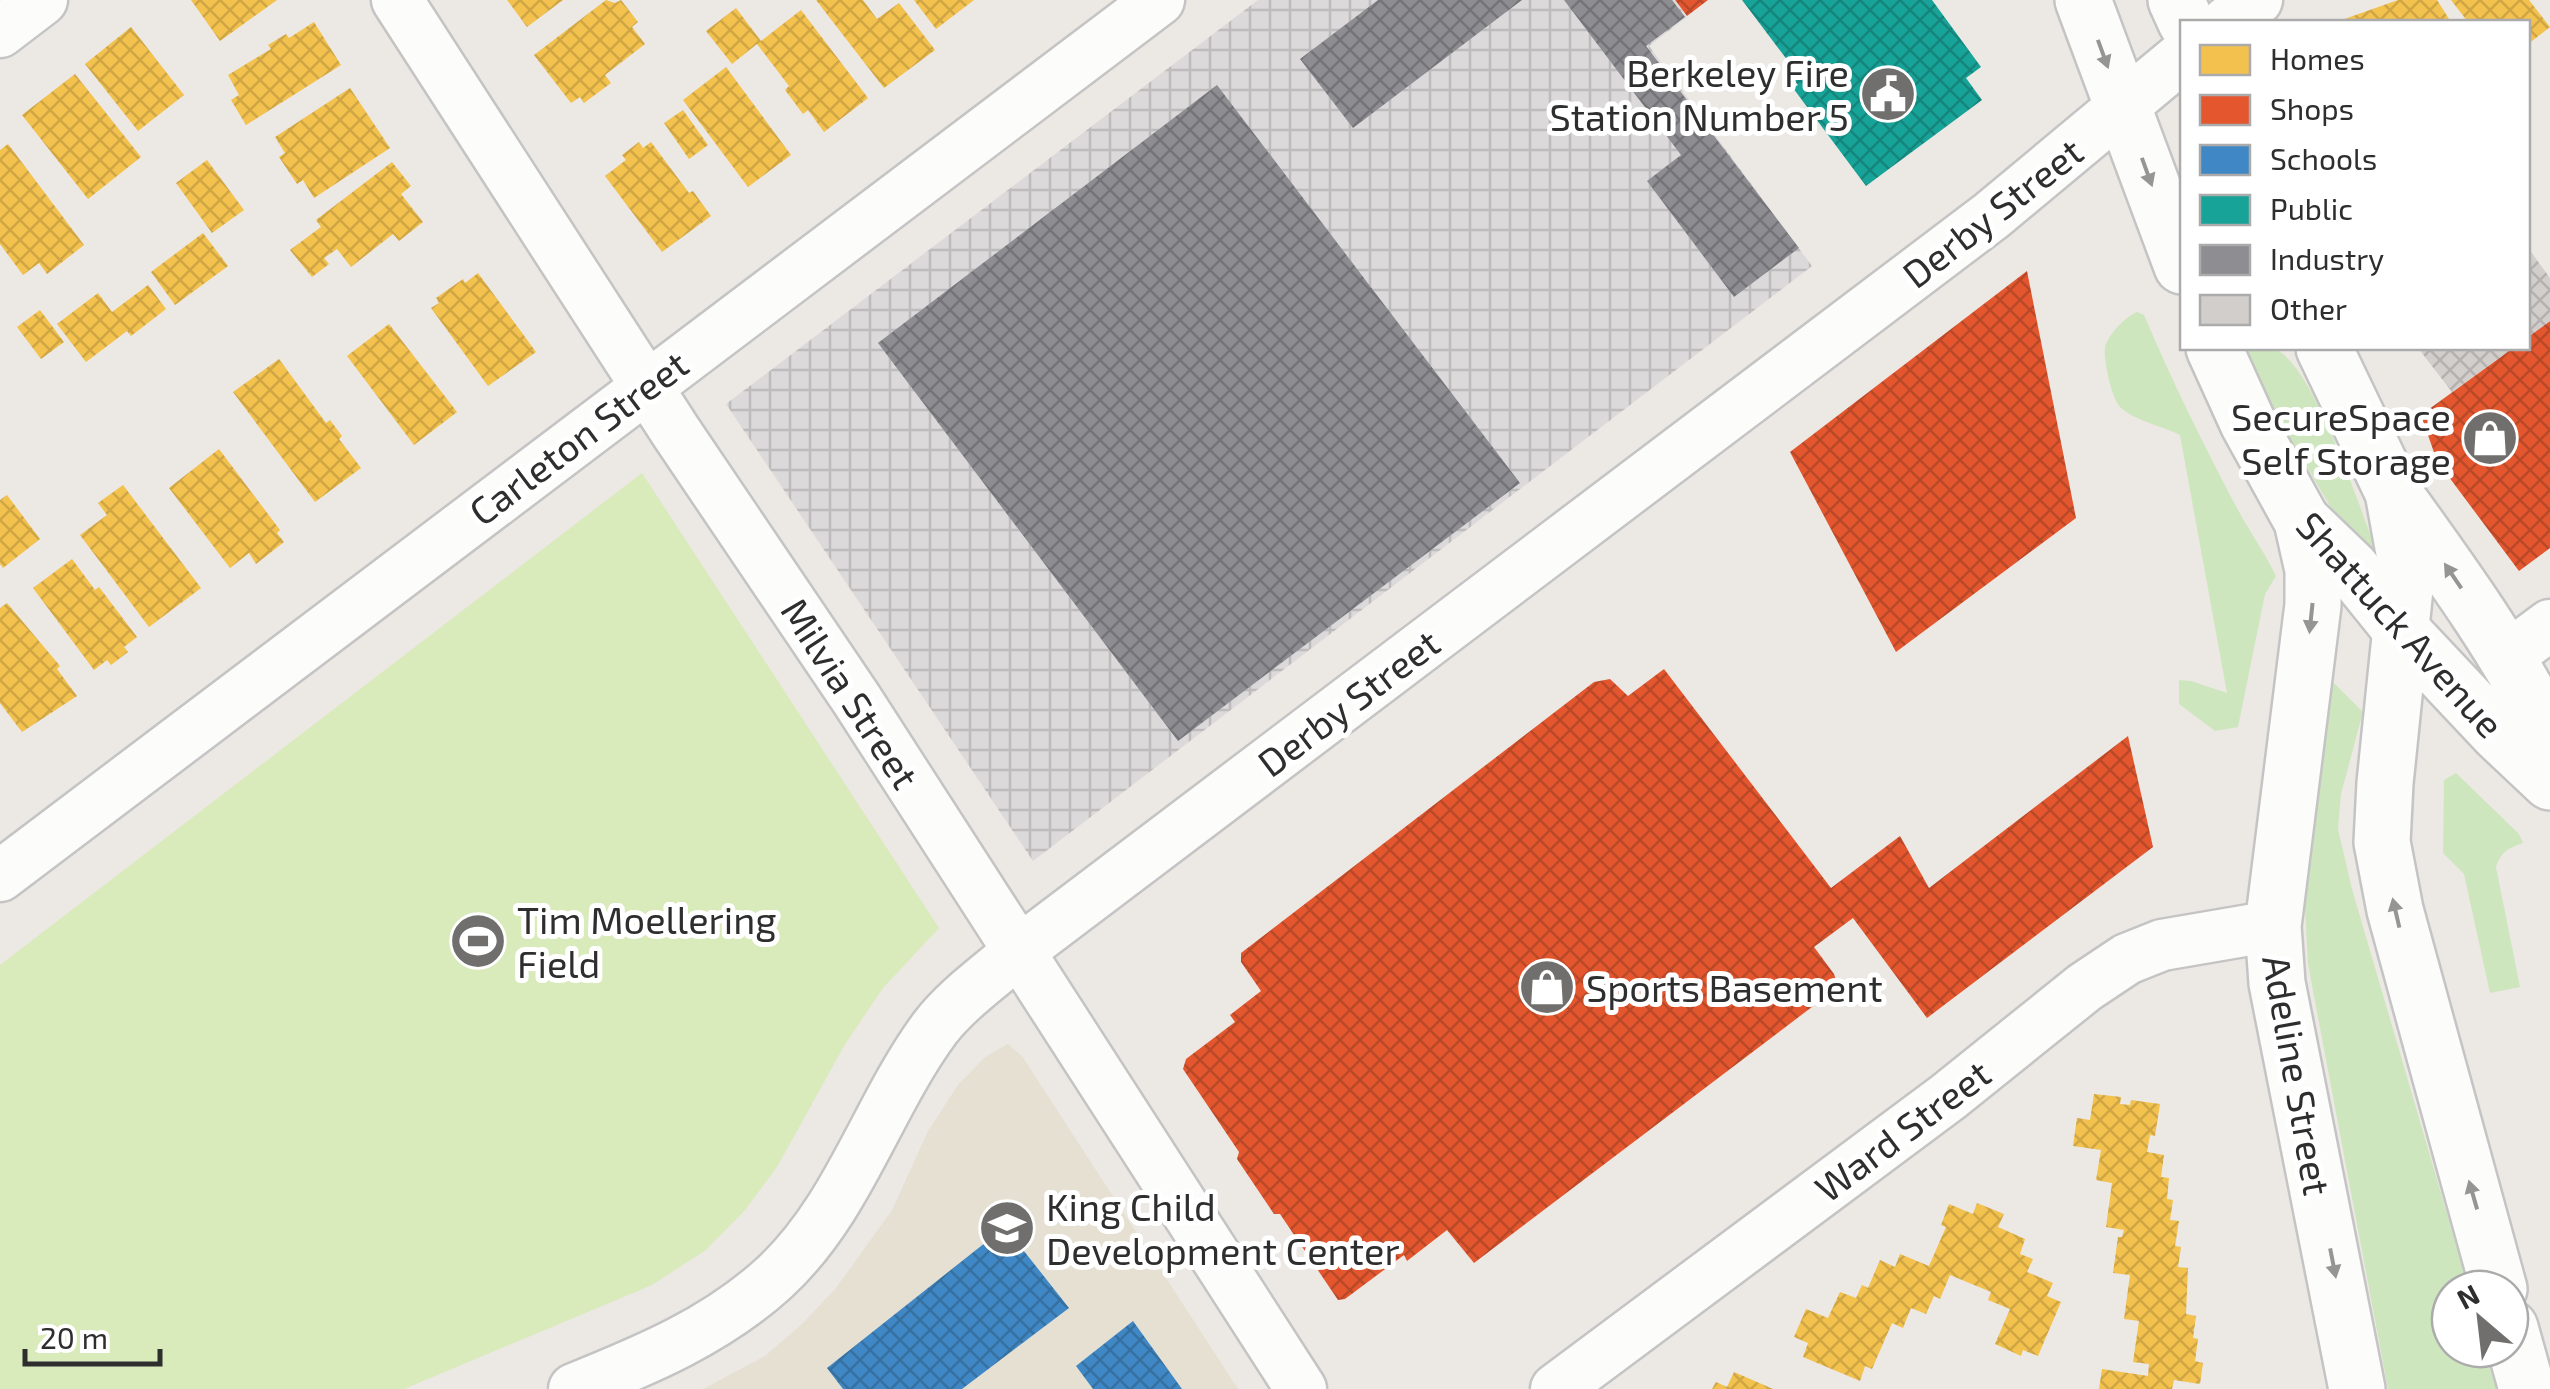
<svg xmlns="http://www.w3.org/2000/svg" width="2550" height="1389" viewBox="0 0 2550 1389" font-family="'Exo 2',sans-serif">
<defs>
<pattern id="industrial-grid" width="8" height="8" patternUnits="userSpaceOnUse" patternTransform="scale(2.5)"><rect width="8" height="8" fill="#dcd9db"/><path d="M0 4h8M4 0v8" fill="none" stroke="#bdbbbc"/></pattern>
<pattern id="homes-cross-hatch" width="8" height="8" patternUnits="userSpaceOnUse" patternTransform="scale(2.5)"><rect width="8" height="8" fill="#f2c14e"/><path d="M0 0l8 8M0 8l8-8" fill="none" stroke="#d0a644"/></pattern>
<pattern id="shops-cross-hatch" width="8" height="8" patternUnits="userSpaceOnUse" patternTransform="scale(2.5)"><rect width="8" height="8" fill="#e4572e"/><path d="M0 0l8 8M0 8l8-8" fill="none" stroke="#b94828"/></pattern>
<pattern id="schools-cross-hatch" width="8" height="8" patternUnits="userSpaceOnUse" patternTransform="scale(2.5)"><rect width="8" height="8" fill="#3f88c5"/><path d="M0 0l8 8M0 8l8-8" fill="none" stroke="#3570a0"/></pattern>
<pattern id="public-cross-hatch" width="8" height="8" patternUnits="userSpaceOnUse" patternTransform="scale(2.5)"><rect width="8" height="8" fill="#17a398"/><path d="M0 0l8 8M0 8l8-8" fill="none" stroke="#15857c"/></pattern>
<pattern id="industry-cross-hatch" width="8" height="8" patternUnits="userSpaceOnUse" patternTransform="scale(2.5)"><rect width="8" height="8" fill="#8d8d92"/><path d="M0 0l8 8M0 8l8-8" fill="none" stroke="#747478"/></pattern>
<pattern id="building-cross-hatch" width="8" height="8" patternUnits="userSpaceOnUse" patternTransform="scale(2.5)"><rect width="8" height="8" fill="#d1cecb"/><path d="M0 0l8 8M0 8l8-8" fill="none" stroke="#b4b1af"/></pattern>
</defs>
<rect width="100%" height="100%" fill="#ece8e4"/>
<!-- industrial -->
<path fill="url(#industrial-grid)" d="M1258 0H1674L1687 17 1649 46 1812 266 1033 861 726 404Z"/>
<!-- education -->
<path fill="#e6e0d3" d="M1008 1044 1022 1056 1238 1389H703L765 1356 802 1324 836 1288 892 1210 928 1131 958 1085 985 1057Z"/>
<!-- grass -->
<path fill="#cee6be" d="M2137 312 2144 315C2172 381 2204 446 2238 510 2250 532 2265 553 2276 576L2265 594 2238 727 2215 731 2179 704V680L2191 681 2227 693 2180 435C2162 426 2136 421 2121 408 2112 401 2103 359 2105 347 2108 335 2126 316 2137 312Z
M2237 348C2248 348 2264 345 2275 349 2314 366 2359 506 2375 547L2372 560 2360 557Z
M2333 682 2363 712 2341 794 2338 829 2352 889 2469 1289H2450V1349H2486L2498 1389H2388L2308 964 2303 873Z
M2456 773 2519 834 2523 843C2508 848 2501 852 2496 867L2520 987 2490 993 2464 874 2443 853 2444 780Z"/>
<!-- pitch -->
<path fill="#d9eabb" d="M642 473 939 928 883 988 844 1046 777 1167 745 1210 706 1250 652 1285 404 1389H0V965Z"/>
<!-- homes -->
<path fill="url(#homes-cross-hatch)" d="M191 0H277L220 41Z
M507 0H563L527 27Z
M606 0 615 3 621 0 638 22 632 27 645 44 605 75 611 83 584 103 580 97 571 103 534 55Z
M816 0H863L877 19 899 3 935 50 884 88Z
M914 0H974L936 29Z
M2398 0H2437L2451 22H2336Z
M2451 0H2529L2550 27 2528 44V22H2468Z
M736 8 761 41 801 10 868 98 824 132 808 110 803 114 785 90 789 86 757 44 732 64 706 31Z
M314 22 341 65 246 125 231 100 239 95 228 75 271 49 268 45 286 34 289 38Z
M131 27 184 95 138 131 85 64Z
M726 67 791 155 748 187 683 100Z
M75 74 141 157 88 199 22 115Z
M350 88 390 148 314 198 303 180 297 184 279 157 285 153 275 137Z
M683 110 708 145 689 159 664 123Z
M639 142 643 148 651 142 689 193 693 191 711 216 662 252 605 176 626 160 622 155Z
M8 144 84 245 47 274 39 263 23 275 0 244V150Z
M207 160 244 210 212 233 176 183Z
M392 162 411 186 401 194 423 222 399 241 393 234 351 267 337 249 324 258 329 264 312 277 290 250 321 227 316 220Z
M203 233 228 266 175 305 151 272Z
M478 273 536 352 488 386 431 308 439 303 436 298 463 279 465 283Z
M148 285 166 309 131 336 127 331 86 362 57 324 98 293 112 312Z
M40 310 64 342 41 359 17 327Z
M389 324 457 412 414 445 347 356Z
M279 359 326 423 330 420 342 436 339 439 361 468 315 502 233 392Z
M219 449 280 530 277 533 284 542 256 564 249 553 230 568 169 488Z
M123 485 201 588 149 627 80 535 107 515 98 503Z
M7 495 40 539 3 568 0 564V500Z
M72 559 95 590 99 587 137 637 124 647 128 652 111 665 107 660 94 670 33 588Z
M7 603 60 666 57 669 77 696 22 732 0 703V608Z
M2094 1094 2121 1097 2120 1104 2130 1105 2131 1100 2160 1104 2155 1136 2150 1135 2147 1152 2164 1155 2161 1177 2169 1178 2167 1199 2173 1200 2170 1220 2179 1221 2175 1246 2181 1247 2178 1267 2188 1268 2186 1314 2196 1316 2193 1338 2198 1339 2195 1361 2203 1363 2200 1384 2174 1380 2172 1389H2099L2102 1369 2148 1376 2149 1364 2133 1362 2139 1321 2124 1319 2130 1275 2113 1273 2118 1237H2122L2124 1230 2106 1227 2112 1183 2096 1180 2101 1150 2073 1146 2077 1118 2090 1120Z
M1977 1203 2004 1214 1998 1227 2025 1239 2020 1254 2033 1259 2027 1272 2053 1283 2047 1296 2061 1302 2038 1356 2023 1350 2021 1356 1995 1344 2010 1309 1988 1300 1991 1292 1950 1275 1940 1299 1934 1296 1926 1314 1911 1308 1903 1328 1892 1323 1872 1369 1865 1366 1860 1381 1803 1357 1808 1343 1794 1337 1806 1309 1828 1318 1840 1292 1856 1298 1862 1285 1868 1288 1880 1260 1895 1267 1900 1254 1929 1266 1946 1227 1941 1225 1949 1204 1973 1214Z
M1734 1372 1773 1389H1712L1716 1382 1727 1387Z"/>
<!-- shops -->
<path fill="url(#shops-cross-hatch)" d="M1675 0H1708L1687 16Z
M2027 271 2076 518 1896 652 1790 452Z
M2550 321V548L2519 571 2437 461 2421 415 2513 348H2528V337Z
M1664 669 1831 888 1900 836 1929 888 2128 736 2153 847 1927 1018 1853 918 1814 947 1834 974 1837 983 1833 991 1474 1263 1447 1230 1407 1261 1404 1255 1345 1299 1338 1300 1280 1214H1274L1237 1159 1239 1152 1183 1069 1186 1059 1235 1022 1230 1015 1261 991 1241 962V953L1594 682 1610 679 1628 696Z"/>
<!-- schools -->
<path fill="url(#schools-cross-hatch)" d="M1005 1227 1069 1308 962 1389H843L827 1368Z
M1133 1321 1182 1389H1093L1076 1366Z"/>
<!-- public -->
<path fill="url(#public-cross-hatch)" d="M1742 0H1932L1981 67 1966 78 1982 100 1866 186 1793 88 1798 85 1785 69 1791 65Z"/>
<!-- industry -->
<path fill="url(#industry-cross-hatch)" d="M1378 0H1522L1353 128 1300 59Z
M1564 0H1672L1685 17 1646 46 1799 248 1734 297 1647 181 1681 155Z
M1217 85 1520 483 1178 741 878 343Z"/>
<!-- building -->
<path fill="url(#building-cross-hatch)" d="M2528 248 2550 278V321L2528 337Z
M2418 348H2513L2452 392Z"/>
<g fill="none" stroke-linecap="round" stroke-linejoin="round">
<!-- minor casing -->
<g stroke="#c5c4c5" stroke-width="55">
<path id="minor" d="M397 0 676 432 857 700 1301 1389
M2227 22 2257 0
M0 32 42 0
M2507 657 2550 625
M0 876 1159 0
M574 1389C646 1360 716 1331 774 1278 849 1209 876 1108 935 1028 957 999 992 975 1019 951L1991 216 2182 57
M1556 1389 1948 1097 2085 987 2127 959 2162 945 2273 926"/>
</g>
<!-- tertiary casing -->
<g stroke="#c5c4c5" stroke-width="60">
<path id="tertiary" d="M2393 492C2450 571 2507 649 2550 736
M2302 521 2351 568 2401 630 2498 733 2550 782"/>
</g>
<!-- secondary casing -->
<g stroke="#c5c4c5" stroke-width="60">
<path id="secondary" d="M2083 0 2182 266
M2176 0 2186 22
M2214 348 2248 423 2302 521 2313 570V605L2273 926 2277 983 2357 1389
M2324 348 2393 492 2407 569 2385 783 2382 842 2395 910 2499 1289
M2510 1328 2527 1389"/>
</g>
<!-- minor -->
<use href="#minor" stroke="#fcfcfb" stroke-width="50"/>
<!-- tertiary -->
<use href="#tertiary" stroke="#fcfcfb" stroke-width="55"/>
<!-- secondary -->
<use href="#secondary" stroke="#fcfcfb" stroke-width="55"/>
</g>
<!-- one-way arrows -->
<defs><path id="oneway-solid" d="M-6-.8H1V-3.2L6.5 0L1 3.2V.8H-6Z" transform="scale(2.5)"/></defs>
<g fill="#959594">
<use href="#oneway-solid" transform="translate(2103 54) rotate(70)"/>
<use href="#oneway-solid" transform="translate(2147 172) rotate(70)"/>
<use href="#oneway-solid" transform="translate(2453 576) rotate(-124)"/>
<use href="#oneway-solid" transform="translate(2311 618) rotate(96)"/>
<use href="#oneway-solid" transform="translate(2396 913) rotate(-103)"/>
<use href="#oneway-solid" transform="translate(2473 1195) rotate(-106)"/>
<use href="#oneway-solid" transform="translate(2333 1263) rotate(79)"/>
</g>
<!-- icons -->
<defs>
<g id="civic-disc" transform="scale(2.875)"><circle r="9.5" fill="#706f6e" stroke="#fff"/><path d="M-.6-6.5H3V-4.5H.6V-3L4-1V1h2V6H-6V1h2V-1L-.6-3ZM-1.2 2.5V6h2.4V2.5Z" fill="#fff"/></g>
<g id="shop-disc" transform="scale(2.875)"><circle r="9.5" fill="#706f6e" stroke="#fff"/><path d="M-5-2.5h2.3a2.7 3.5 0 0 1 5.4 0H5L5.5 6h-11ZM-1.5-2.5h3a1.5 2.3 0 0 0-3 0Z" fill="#fff"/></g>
<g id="stadium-disc" transform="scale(2.875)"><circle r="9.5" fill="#706f6e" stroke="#fff"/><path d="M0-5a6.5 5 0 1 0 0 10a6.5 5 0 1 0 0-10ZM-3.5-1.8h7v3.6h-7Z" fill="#fff"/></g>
<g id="school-disc" transform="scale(2.875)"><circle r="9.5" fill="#706f6e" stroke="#fff"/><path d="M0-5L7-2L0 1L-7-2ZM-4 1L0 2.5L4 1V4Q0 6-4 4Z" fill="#fff"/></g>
</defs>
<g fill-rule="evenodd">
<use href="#civic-disc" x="1888" y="94"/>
<use href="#shop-disc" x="2490" y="438"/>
<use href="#stadium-disc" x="478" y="941"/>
<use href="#shop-disc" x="1547" y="987"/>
<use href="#school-disc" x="1007" y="1228"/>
</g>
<g text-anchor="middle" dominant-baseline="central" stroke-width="10" stroke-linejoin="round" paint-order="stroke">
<!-- poi labels -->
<g font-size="38" fill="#2e2e2e" stroke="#fff" text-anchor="start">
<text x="1849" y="72" text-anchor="end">Berkeley Fire<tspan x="1849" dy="44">Station Number 5</tspan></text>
<text x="2451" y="416" text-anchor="end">SecureSpace<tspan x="2451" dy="44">Self Storage</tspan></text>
<text x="517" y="919">Tim Moellering<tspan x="517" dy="44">Field</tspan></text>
<text x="1586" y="987">Sports Basement</text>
<text x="1046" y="1206">King Child<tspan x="1046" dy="44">Development Center</tspan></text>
</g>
<!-- street labels -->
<g font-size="38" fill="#2e2e2e" stroke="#fff">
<text transform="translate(1992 212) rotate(-38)">Derby Street</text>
<text transform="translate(578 437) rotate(-37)">Carleton Street</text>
<text transform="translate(2401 624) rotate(48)">Shattuck Avenue</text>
<text transform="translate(851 693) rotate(57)">Milvia Street</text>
<text transform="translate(1348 702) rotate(-37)">Derby Street</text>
<text transform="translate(2298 1075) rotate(80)">Adeline Street</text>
<text transform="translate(1902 1130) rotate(-37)">Ward Street</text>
</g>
</g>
<!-- legend -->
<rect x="2180" y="20" width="350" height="330" fill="#ffffff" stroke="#ababab" stroke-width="2.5"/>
<rect x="2200" y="45" width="50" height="30" fill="#f2c14e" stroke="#ababab" stroke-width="2.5"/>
<text x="2270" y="70" font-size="30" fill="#2e2e2e">Homes</text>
<rect x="2200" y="95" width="50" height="30" fill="#e4572e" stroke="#ababab" stroke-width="2.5"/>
<text x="2270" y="120" font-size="30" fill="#2e2e2e">Shops</text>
<rect x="2200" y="145" width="50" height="30" fill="#3f88c5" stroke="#ababab" stroke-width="2.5"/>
<text x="2270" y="170" font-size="30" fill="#2e2e2e">Schools</text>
<rect x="2200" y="195" width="50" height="30" fill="#17a398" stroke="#ababab" stroke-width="2.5"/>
<text x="2270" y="220" font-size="30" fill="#2e2e2e">Public</text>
<rect x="2200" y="245" width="50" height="30" fill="#8d8d92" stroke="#ababab" stroke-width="2.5"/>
<text x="2270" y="270" font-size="30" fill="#2e2e2e">Industry</text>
<rect x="2200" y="295" width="50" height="30" fill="#d1cecb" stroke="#ababab" stroke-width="2.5"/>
<text x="2270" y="320" font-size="30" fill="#2e2e2e">Other</text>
<!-- north arrow -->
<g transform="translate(2480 1319) rotate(332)"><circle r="48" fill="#ffffff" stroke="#ababab" stroke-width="2.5"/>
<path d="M0-8L18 38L0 25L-18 38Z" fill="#706f6e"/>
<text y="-15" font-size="28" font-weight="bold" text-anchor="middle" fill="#2e2e2e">N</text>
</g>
<!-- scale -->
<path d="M25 1349v15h135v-15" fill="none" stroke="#2e2e2e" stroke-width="5"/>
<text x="40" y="1349" font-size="30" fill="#2e2e2e" stroke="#ffffff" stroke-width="8" paint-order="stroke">20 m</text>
</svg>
